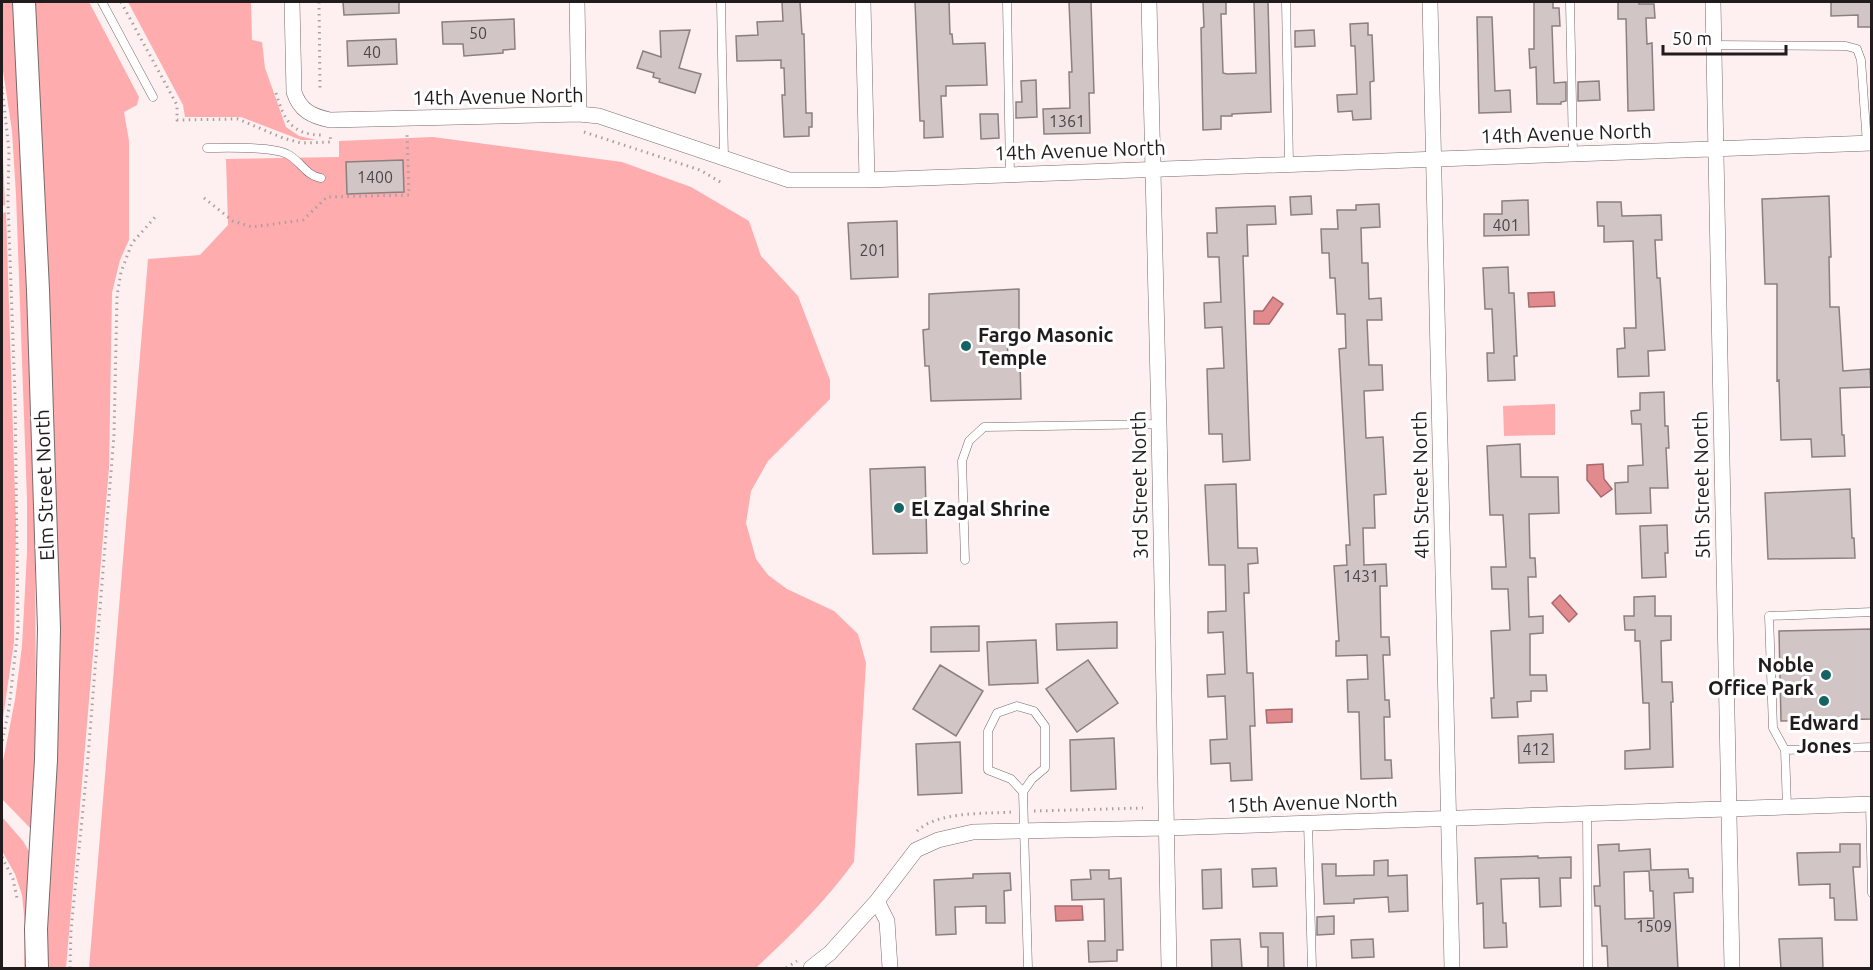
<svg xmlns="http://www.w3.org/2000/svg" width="1873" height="970" viewBox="0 0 1873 970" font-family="Ubuntu,sans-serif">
<rect width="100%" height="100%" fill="#fef0f0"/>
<!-- green -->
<path fill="#feacae" d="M2 2H16C23 128 27 255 31 382 35 530 38 678 33 826L31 829 2 799V766L15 700 22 646 27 552V499L16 195 12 131 2 64Z
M35 2H89L139 97 137 105 124 112 129 141V240L120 260 112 293 109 468 66 968H46Z
M128 2H251L252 40 262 42 265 68 286 127 299 136 316 140H301L241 117H185L183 105Z
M2 135 5 205 2 206Z
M433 137 622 162 691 187 749 221 761 256 798 296 830 380V399L768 461 751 491 746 523 756 559 768 575 787 589 834 611 858 634 866 663 854 862C826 901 791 935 756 968H89L148 259 200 255 228 225 226 159 339 157V141Z
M6 212 16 526 14 642 2 725V213Z
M1555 404V435L1504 436 1503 406Z
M2 817 23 841 30 853 28 968H24L25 925 22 895 15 874 2 851Z"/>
<!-- water -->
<path fill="#e18b8f" stroke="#a7696c" stroke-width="1.5" d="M1554 292 1555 306 1529 307 1528 293Z
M1273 297 1283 304 1269 324H1254V311H1263Z
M1603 464 1604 479 1612 489 1601 497 1587 480V465Z
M1560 595 1577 614 1569 622 1552 603Z
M1292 709V722L1267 723 1266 710Z
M1055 906H1082L1083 920 1056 921Z"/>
<!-- building -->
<path fill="#d2c5c5" stroke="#8b7f7f" stroke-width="1.5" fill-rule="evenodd" d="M343 2H399V13L344 15Z
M782 2H800L802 34H804L806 113H812V127H809V136L784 137 782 95H785L784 68H781V60L737 61 736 36 758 35 757 22 783 21Z
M915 2H949L950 34H952L953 44 985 43 987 85 946 86V96H941L943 137 924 138V121H920Z
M1069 2H1091L1094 93H1089L1090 133 1044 134 1043 109 1070 108 1069 72H1072Z
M1203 2H1226V14H1221L1223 73 1227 74 1256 73 1254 2H1268L1271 112 1232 114V116H1221V129L1203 130 1201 28 1204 27Z
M1534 2H1553V8H1559L1560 26H1552L1554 83 1566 82V101L1561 102V104H1537L1536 67 1530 68 1529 49H1534Z
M1618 2H1639V4H1654L1655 18H1646L1647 44 1652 43 1654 110 1628 111 1626 19H1618Z
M1831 2H1872V27H1858V15L1831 16Z
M1477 17H1492L1495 91 1510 90 1511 112 1479 113Z
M514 19 515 49 503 50V53L464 56 463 44H443L442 22Z
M1368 23V35H1372L1374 81 1370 82 1371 119 1353 120 1352 111 1338 112 1337 95 1357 94 1355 46H1351L1350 24Z
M690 30 679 68 701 74 695 93 659 82 660 79 653 77 654 73 637 68 643 51 661 57 660 31Z
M1314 30 1315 46 1295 47V31Z
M396 39 397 64 348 66 347 41Z
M1036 80 1037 117 1016 118V102H1022L1021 81Z
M1599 81 1600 100 1578 101V82Z
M980 114H998L999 138 981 139Z
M403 160 404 192 347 194 346 162Z
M1311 196 1312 214 1291 215 1290 197Z
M1829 196 1831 257H1829L1830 307H1839L1843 371 1870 369 1871 387 1840 388 1842 435H1844L1845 456 1812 457 1811 439 1781 440 1779 380 1777 381V284H1765L1762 199Z
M1528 200 1529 235 1484 236V214H1502V201Z
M1597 202H1621L1622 216 1661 215 1662 240H1655L1657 278H1660L1665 350 1648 351 1649 376 1618 377 1617 349 1625 348 1624 328H1636L1633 241 1604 242V226H1598Z
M1379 204 1380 227 1361 228 1362 263H1368L1369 299 1381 298 1382 320H1367L1369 365H1382L1383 390 1364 391 1366 438 1383 437 1386 494 1374 495 1375 528H1363L1364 565 1386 564 1387 586H1380L1381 637H1389L1390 655H1383L1385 700H1389L1390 717H1384L1385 760H1391L1392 778 1361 779 1359 712H1348L1347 680 1368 679 1367 655 1336 656V641H1339L1334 566 1347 565 1346 545H1350L1339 349 1346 348 1345 314H1337L1335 278H1330L1329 253H1322L1321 229H1338L1337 210H1356V205Z
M1275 206 1276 224 1247 225 1248 256H1243L1250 460 1223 462 1222 434H1209L1207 369 1224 368 1222 327 1205 328 1204 303 1221 302 1219 257H1208L1207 233H1217L1216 208Z
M897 221 898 277 851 279 848 223Z
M1508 267 1509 293H1514L1517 356H1514L1515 380 1488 381 1487 353H1494L1492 309H1485L1483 268Z
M1019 289V330H1007L1008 362H1020L1021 399 931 401 929 366H925L923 330 929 329V294Z
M1664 392 1665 426H1668L1669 448H1666L1668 488H1650L1651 513 1616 514 1615 483 1628 482V466L1643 465 1641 424H1632L1631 411 1640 410V393Z
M1520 444 1521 477H1558L1559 513 1529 514 1530 558H1535L1536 577H1528L1529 617 1543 616V633L1530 634V675H1546L1547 691H1531V701L1517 702 1518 717 1492 718 1491 698H1494L1491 631 1510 630 1508 589H1492L1491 567H1506L1503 515H1490L1487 446Z
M925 467 927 553 873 554 870 469Z
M1236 484 1238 548H1257L1258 563 1248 564 1249 593H1244L1247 673H1253L1255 726H1250L1252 780 1231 781 1230 763 1211 764 1210 740 1227 739 1225 696 1208 697 1207 675 1225 674 1223 632 1208 633V612L1226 611 1225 565H1209L1205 485Z
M1850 489 1852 538H1854L1855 558 1768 559 1765 493Z
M1667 525 1668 553H1665L1666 577 1642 578 1640 526Z
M1655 596V616H1671V640L1661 641 1662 682H1672L1673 702H1671L1673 767 1625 769V751L1650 749 1649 703H1643L1640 641H1635V630H1625L1624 616H1634V597Z
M1117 622V648L1057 650 1056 624Z
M979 626V651L931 652V627Z
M1872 629V719L1781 721 1779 631Z
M1036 640 1038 683 989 685 987 642Z
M1088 660 1118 703 1077 732 1046 689Z
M940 665 983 691 956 736 913 709Z
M1553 734 1554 762 1519 763 1518 736Z
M1114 738 1116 789 1071 791 1070 740Z
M960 742 962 793 918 795 916 744Z
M1619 844V851L1650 849 1651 870 1688 869 1689 878H1693V892L1674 893 1678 969H1608L1607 946H1602L1600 906H1595L1594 886H1600L1598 845ZM1649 871 1650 891H1653L1654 918 1625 919 1624 872Z
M1840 844H1860V867H1853L1857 920H1835L1834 898H1830V884L1799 885 1797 853 1840 852Z
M1538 856V858L1571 857V878H1560L1561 906 1540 907 1539 878 1501 879 1503 923H1506L1507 947 1484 948 1483 903 1477 904 1475 858Z
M1388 860V876L1407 875 1408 911 1389 912 1388 897 1354 899V903L1324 904 1322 864H1336V876L1374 875V861Z
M1276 868 1277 886 1253 887 1252 869Z
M1221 869 1222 908 1203 909 1202 870Z
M1090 870H1109V879L1121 878 1123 950H1117V961L1089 962 1088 941H1105L1104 899 1072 900 1071 880 1091 879Z
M1010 873 1011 890 1004 891 1005 923H986V906L955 907 956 934 936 935 934 880 973 878V874Z
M1334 916V934L1317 935V917Z
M1260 933H1283L1284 969H1268V947H1261Z
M1822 938 1823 969H1781L1779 939Z
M1240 939 1242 969H1212L1211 940Z
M1373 939 1374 957 1352 958 1351 940Z"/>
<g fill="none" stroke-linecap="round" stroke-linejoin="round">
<!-- lane casing -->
<g stroke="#766a6a" stroke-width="9">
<path id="lane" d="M102 2 153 97
M721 2 724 159
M1007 2 1010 174
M1286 2 1289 164
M1570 2 1573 154
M1714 45 1846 46 1857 49 1861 60 1867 144
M207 148C226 148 271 146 287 154 300 160 306 176 321 178
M965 560 962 461 969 441 984 427 1159 424
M1785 750 1872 747
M1023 792 1032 779 1045 768V726L1034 711 1017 706 997 713 988 731V770L1011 779 1023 792 1028 968
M1870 804 1872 893
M1787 807 1785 750 1773 728 1769 616 1872 612
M1587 813 1588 968
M1308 823 1312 968"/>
</g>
<!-- street casing -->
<g stroke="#766a6a" stroke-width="16">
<path id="street" d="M292 2 294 92C300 111 312 116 330 120L579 114 599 116 789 180H867L1872 143
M577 2 579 114
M863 2 867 180
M1149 2 1159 424 1169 968
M1430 2 1452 968
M1713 2 1732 968
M877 901 887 921 890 968
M811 968 830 953 877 901 916 850 938 840 973 832 1166 828 1872 804"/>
</g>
<!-- secondary casing -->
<g stroke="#766a6a" stroke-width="24">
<path id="secondary" d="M24 2 38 290 49 629 46 760 36 929 37 968"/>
</g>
<!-- path -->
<path stroke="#a99f9f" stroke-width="3" stroke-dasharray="1.5 4.5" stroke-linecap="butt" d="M121 2 177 105V120L238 119 283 138 301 143 331 142 330 135
M319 2 320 90
M2 87 9 150 8 202 15 396 18 630 9 708 2 743
M276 93C284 120 292 135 322 135
M584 132 700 170 722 183
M204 198 233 221 252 227 303 220 327 197 409 195 407 134
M1034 811 1143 808
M917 831C938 811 985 814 1012 812
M2 857 13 879 17 898
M70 968 71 930 87 769 114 435 117 296 121 272 132 243 157 215
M786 968 797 961"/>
<!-- lane -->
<use href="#lane" stroke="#fff" stroke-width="8"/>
<!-- street -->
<use href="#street" stroke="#fff" stroke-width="15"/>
<!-- secondary -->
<use href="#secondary" stroke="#fff" stroke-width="22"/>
</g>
<!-- markers -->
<g fill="#146465" stroke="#fff" stroke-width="2">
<circle cx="966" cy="346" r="6"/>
<circle cx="899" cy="508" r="6"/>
<circle cx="1826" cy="675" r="6"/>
<circle cx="1824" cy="701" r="6"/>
</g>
<g text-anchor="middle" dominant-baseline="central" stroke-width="6" stroke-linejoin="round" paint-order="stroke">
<!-- number labels -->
<g font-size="16" fill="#4c4646">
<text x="478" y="33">50</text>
<text x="372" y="52">40</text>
<text x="1067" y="121">1361</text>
<text x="375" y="177">1400</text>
<text x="1506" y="225">401</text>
<text x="873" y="250">201</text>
<text x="1361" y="576">1431</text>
<text x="1536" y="749">412</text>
<text x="1654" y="926">1509</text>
</g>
<!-- street labels -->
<g font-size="20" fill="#201b1c" stroke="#fff">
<text transform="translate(498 96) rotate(-1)">14th Avenue North</text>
<text transform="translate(1566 133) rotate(-2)">14th Avenue North</text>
<text transform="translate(1080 150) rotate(-2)">14th Avenue North</text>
<text transform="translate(44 485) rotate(-92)">Elm Street North</text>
<text transform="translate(1139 485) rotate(-91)">3rd Street North</text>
<text transform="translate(1420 485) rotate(-91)">4th Street North</text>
<text transform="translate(1701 485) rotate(-91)">5th Street North</text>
<text transform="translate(1312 802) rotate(-2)">15th Avenue North</text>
</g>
<!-- poi labels -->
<g font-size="20" font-weight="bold" fill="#201b1c" stroke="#fff" text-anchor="start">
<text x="978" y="334">Fargo Masonic<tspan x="978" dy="23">Temple</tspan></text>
<text x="911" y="508">El Zagal Shrine</text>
<text x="1814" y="664" text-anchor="end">Noble<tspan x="1814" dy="23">Office Park</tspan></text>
<text x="1824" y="722" text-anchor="middle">Edward<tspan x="1824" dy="23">Jones</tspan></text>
</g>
</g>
<!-- border -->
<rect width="1873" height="970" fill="none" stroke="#201b1c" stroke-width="6"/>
<!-- scale -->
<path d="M1663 45v9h123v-9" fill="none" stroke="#201b1c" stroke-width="3"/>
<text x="1672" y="45" font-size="18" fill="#201b1c" stroke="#ffffff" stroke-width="4.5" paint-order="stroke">50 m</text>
</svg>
